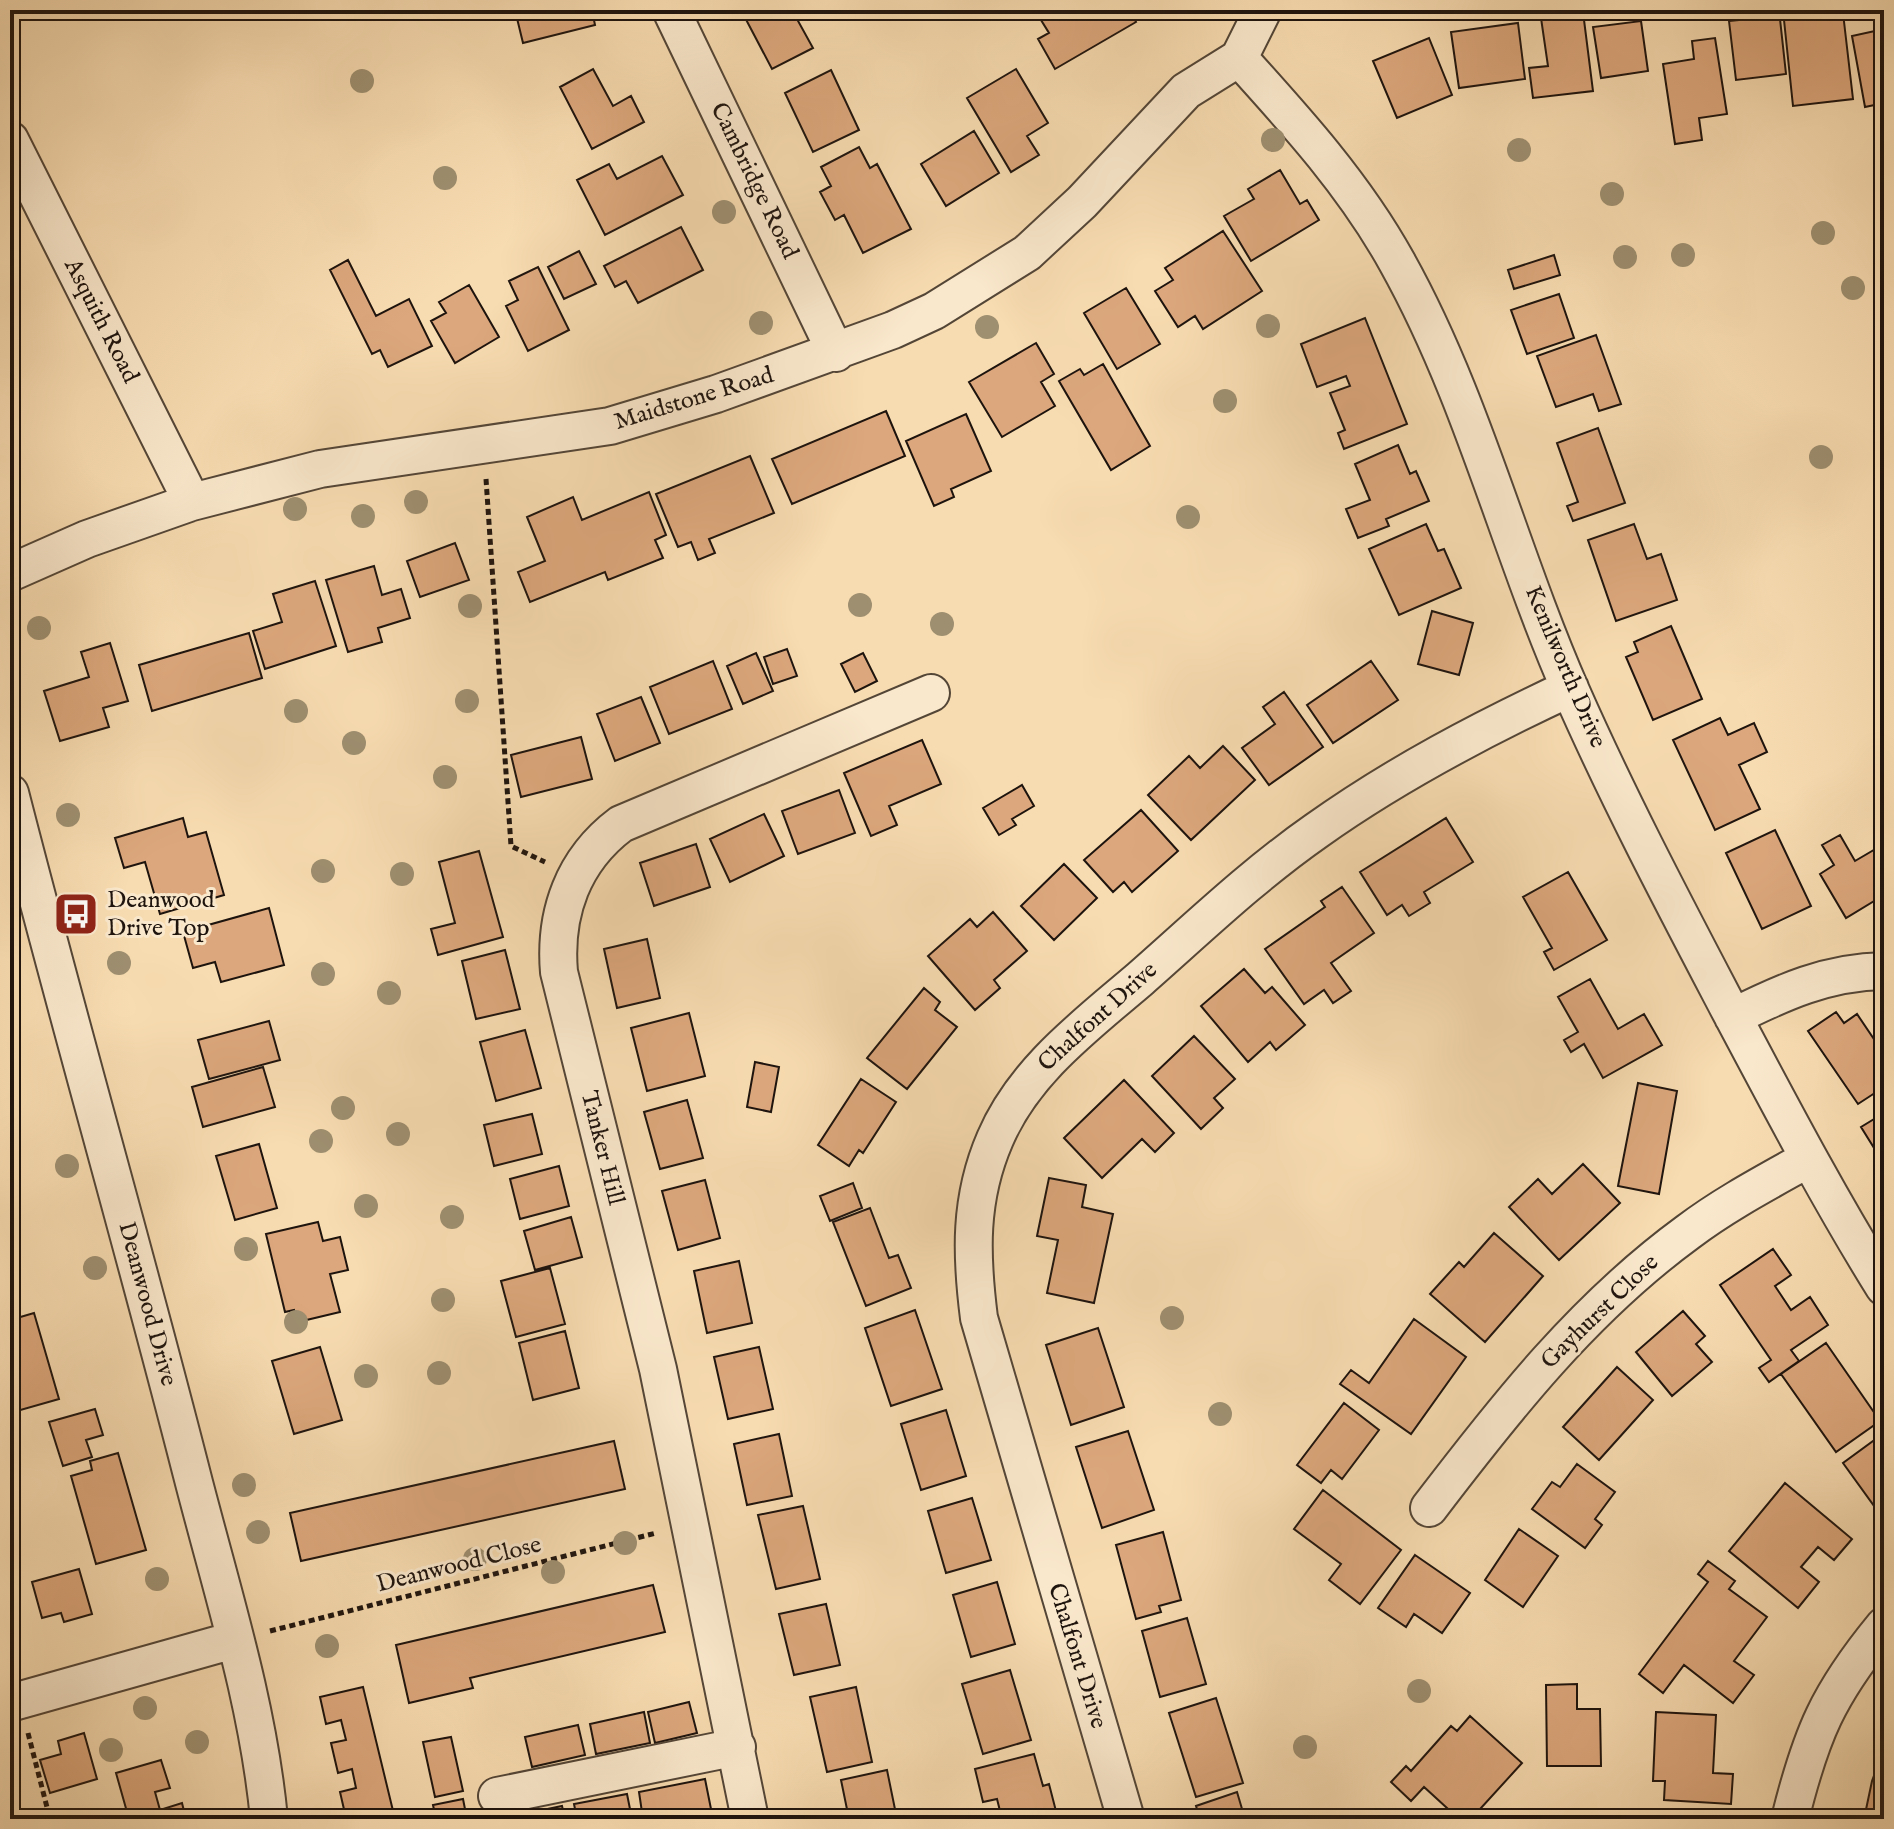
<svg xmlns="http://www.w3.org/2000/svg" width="1894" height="1829" viewBox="0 0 1894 1829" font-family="'IM FELL English',serif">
<rect width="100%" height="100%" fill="#f8dcb1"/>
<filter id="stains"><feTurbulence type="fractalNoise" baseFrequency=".0025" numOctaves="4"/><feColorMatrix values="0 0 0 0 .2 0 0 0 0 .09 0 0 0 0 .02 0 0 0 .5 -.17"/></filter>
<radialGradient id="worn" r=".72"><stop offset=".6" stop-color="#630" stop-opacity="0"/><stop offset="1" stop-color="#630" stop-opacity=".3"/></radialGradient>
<!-- building -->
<path fill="#dca77c" stroke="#1e140e" stroke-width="2" d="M515 10H592L595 25 523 43Z
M741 10H792L813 48 772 69Z
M1058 10H1129L1136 22 1055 69 1038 39 1049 33 1041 20Z
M1747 10H1779L1786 74 1736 80 1729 21 1748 19Z
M1583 12 1593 91 1533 98 1529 68 1548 66 1541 18Z
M1843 13 1853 99 1793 106 1784 20Z
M1641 21 1648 71 1601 78 1593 27Z
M1518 23 1525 79 1459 88 1451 32Z
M1884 29V103L1865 107 1852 36Z
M1429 38 1452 95 1397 118 1373 61Z
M1715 38 1727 114 1699 118 1702 140 1675 144 1663 64 1694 59 1692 41Z
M593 69 613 106 631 96 644 122 592 149 560 87Z
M1016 69 1048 123 1027 136 1039 155 1011 172 967 98Z
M831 70 859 130 813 152 785 93Z
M974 131 999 173 946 206 921 164Z
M859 147 870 168 877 164 911 229 863 253 844 215 835 220 820 192 831 186 821 167Z
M662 156 683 195 605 235 577 180 609 164 617 179Z
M1280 170 1300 204 1307 200 1319 220 1251 261 1224 216 1254 199 1248 189Z
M681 227 703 270 638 303 626 281 615 287 604 266Z
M1223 231 1262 291 1203 329 1195 316 1178 327 1155 291 1173 280 1165 268Z
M579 251 596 284 564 299 548 267Z
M1554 255 1560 275 1514 289 1508 270Z
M348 260 376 316 409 299 432 346 388 367 380 350 372 354 330 270Z
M538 267 569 330 528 351 506 306 518 300 509 281Z
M469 285 499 337 455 363 431 321 446 313 439 302Z
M1126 288 1160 344 1117 369 1084 313Z
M1559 294 1574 338 1527 354 1511 310Z
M1365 318 1407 424 1344 449 1338 433 1345 430 1330 393 1350 386 1346 376 1317 387 1301 344Z
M1596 335 1621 404 1599 411 1593 394 1556 407 1537 356Z
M1036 343 1054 374 1041 382 1055 406 1002 437 969 382Z
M1103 364 1150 446 1111 470 1059 381 1080 369 1084 375Z
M886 411 905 456 792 504 772 459Z
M966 414 991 471 951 489 954 497 934 506 906 441Z
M1598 428 1625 503 1573 521 1567 506 1578 502 1557 443Z
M1398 445 1410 474 1416 471 1429 501 1386 519 1389 526 1358 538 1346 509 1370 500 1355 464Z
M750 456 774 513 709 539 715 553 698 560 691 542 678 547 656 494Z
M649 492 666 535 655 540 663 558 608 580 605 572 530 602 518 572 545 561 527 517 573 497 582 520Z
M1426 524 1438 551 1444 549 1461 588 1399 615 1369 549Z
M1634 524 1647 559 1661 554 1677 600 1616 621 1588 540Z
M455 543 469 580 420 597 407 561Z
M374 566 382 595 401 589 410 618 378 628 382 642 348 652 326 580Z
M315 581 336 646 265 669 253 631 282 622 273 594Z
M1432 611 1473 623 1459 675 1418 664Z
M1671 626 1702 699 1653 720 1626 657 1638 652 1634 642Z
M249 633 262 678 152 711 139 665Z
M110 643 128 701 103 708 109 727 60 741 44 691 89 677 81 652Z
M787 649 797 676 773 684 764 657Z
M756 653 773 691 743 704 727 666Z
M863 653 877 681 855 692 841 664Z
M713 661 732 709 669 734 650 687Z
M1371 661 1398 700 1333 743 1307 705Z
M1284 692 1323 747 1269 785 1242 748 1275 724 1263 707Z
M641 697 660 743 615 761 597 714Z
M1720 718 1728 735 1754 723 1767 752 1739 765 1760 809 1715 830 1673 740Z
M581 737 592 779 521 797 511 755Z
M922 740 941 784 889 806 897 825 871 836 844 773Z
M1223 746 1255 780 1191 840 1148 795 1189 756 1200 768Z
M1022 785 1034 806 1012 819 1016 825 999 835 983 808Z
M839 790 855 833 798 854 782 811Z
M1141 810 1178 851 1132 892 1124 882 1113 892 1084 860Z
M764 814 784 856 730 882 710 839Z
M183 818 188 837 206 832 224 895 160 914 145 862 124 868 115 838Z
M1446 818 1473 862 1424 892 1430 903 1409 916 1402 905 1387 915 1360 872Z
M1775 830 1811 906 1762 929 1726 853Z
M1840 835 1855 861 1884 844V895L1846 918 1820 874 1834 865 1822 845Z
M696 844 710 887 654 906 640 863Z
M479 851 503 937 438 955 431 929 455 923 439 862Z
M1064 864 1097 898 1054 940 1021 906Z
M1568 872 1607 940 1554 970 1544 952 1552 948 1523 897Z
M1342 887 1374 933 1331 963 1351 991 1333 1003 1324 990 1304 1004 1265 949 1325 907 1321 901Z
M269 908 284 965 221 982 215 962 193 968 183 932Z
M993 912 1027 951 994 980 1000 988 975 1010 928 956 970 919 977 927Z
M647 939 660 998 617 1008 604 949Z
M505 950 520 1009 476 1019 462 961Z
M1244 969 1265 993 1272 987 1305 1025 1276 1050 1270 1042 1248 1062 1201 1006Z
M1590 979 1618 1029 1644 1014 1662 1045 1603 1078 1584 1044 1571 1052 1564 1040 1578 1032 1558 997Z
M924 988 940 1002 935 1010 957 1027 907 1089 867 1058Z
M1836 1012 1844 1023 1857 1014 1884 1054V1087L1858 1104 1808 1031Z
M689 1013 705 1076 647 1091 631 1028Z
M269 1021 280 1060 209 1079 198 1040Z
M525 1030 541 1088 496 1101 480 1042Z
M1194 1036 1235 1079 1214 1098 1223 1108 1201 1129 1152 1076Z
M755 1062 779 1067 771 1112 747 1107Z
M263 1067 275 1107 203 1127 192 1087Z
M861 1079 896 1102 863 1153 859 1150 849 1166 818 1145Z
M1124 1080 1174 1133 1155 1152 1142 1139 1102 1178 1064 1138Z
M1638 1083 1677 1091 1659 1194 1618 1186Z
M687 1100 703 1158 660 1169 644 1112Z
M1884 1113V1164L1861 1127Z
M532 1114 542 1154 494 1166 484 1125Z
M259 1144 277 1208 235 1220 216 1156Z
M1583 1164 1620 1203 1559 1260 1509 1207 1538 1179 1552 1194Z
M559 1166 569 1206 520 1219 510 1179Z
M1049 1178 1086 1185 1082 1207 1113 1214 1094 1303 1047 1293 1058 1240 1037 1236Z
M705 1180 720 1238 678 1250 662 1191Z
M853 1183 862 1208 830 1221 820 1196Z
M870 1208 889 1258 898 1255 911 1288 866 1306 833 1222Z
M571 1217 582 1257 535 1270 524 1231Z
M318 1222 323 1241 340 1237 348 1270 330 1274 340 1312 298 1322 294 1310 285 1312 266 1234Z
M1494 1233 1543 1276 1485 1342 1430 1294 1459 1262 1464 1267Z
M1773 1249 1791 1275 1775 1286 1791 1310 1810 1297 1828 1325 1791 1350 1799 1361 1769 1382 1759 1368 1771 1360 1720 1285Z
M739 1261 752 1323 707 1333 694 1271Z
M550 1268 565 1324 516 1337 501 1281Z
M915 1310 942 1389 891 1406 865 1328Z
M1683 1311 1705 1336 1696 1344 1712 1362 1672 1396 1636 1352Z
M34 1313 59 1399 10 1413V1320Z
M1414 1319 1466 1357 1411 1434 1340 1384 1351 1370 1369 1383Z
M1098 1328 1124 1407 1071 1425 1046 1345Z
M565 1331 579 1388 533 1400 519 1343Z
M1826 1343 1880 1421 1836 1452 1781 1374Z
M320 1347 342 1420 294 1434 272 1361Z
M759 1347 773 1409 728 1419 714 1357Z
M1617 1367 1653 1400 1599 1460 1563 1427Z
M1344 1403 1379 1430 1342 1479 1331 1470 1321 1483 1297 1465Z
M95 1409 103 1435 86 1440 92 1457 63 1466 49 1422Z
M946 1410 966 1476 921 1490 901 1424Z
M1128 1431 1154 1510 1102 1528 1076 1447Z
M1884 1433V1505L1877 1510 1843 1463Z
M779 1434 792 1496 747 1505 734 1444Z
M614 1441 625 1489 301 1561 290 1513Z
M118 1453 146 1550 96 1564 71 1476 92 1470 90 1461Z
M1577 1464 1615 1492 1595 1519 1602 1525 1585 1548 1532 1509 1552 1482 1560 1487Z
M1785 1483 1852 1539 1834 1560 1818 1547 1801 1567 1819 1582 1798 1608 1729 1551Z
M1323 1490 1401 1550 1360 1604 1329 1580 1341 1564 1294 1529Z
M972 1498 991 1560 946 1573 928 1511Z
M803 1506 820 1579 776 1589 758 1515Z
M1519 1529 1558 1556 1523 1607 1485 1580Z
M1163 1532 1181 1600 1159 1606 1161 1612 1136 1619 1116 1545Z
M1415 1555 1470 1593 1442 1633 1414 1614 1406 1627 1378 1608Z
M1708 1561 1735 1581 1729 1589 1767 1617 1734 1661 1754 1675 1733 1703 1684 1665 1663 1693 1639 1674 1708 1582 1698 1574Z
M79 1569 92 1614 64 1622 61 1613 42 1618 32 1582Z
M997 1582 1015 1644 971 1657 953 1595Z
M653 1585 665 1632 470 1678 473 1688 409 1703 396 1645Z
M826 1604 840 1665 794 1675 779 1614Z
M1187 1618 1206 1684 1160 1697 1142 1631Z
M1010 1670 1031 1740 983 1754 962 1684Z
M1577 1684V1709H1600L1601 1766H1547L1546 1685Z
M363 1687 395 1819H363L362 1815 346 1818 340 1792 356 1788 352 1769 338 1773 331 1743 346 1740 341 1720 326 1724 320 1697Z
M856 1687 872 1762 827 1772 810 1697Z
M1216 1698 1243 1783 1196 1797 1169 1713Z
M689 1702 697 1733 655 1743 648 1712Z
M644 1712 650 1743 596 1754 590 1724Z
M1656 1712 1716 1715 1713 1773 1733 1774 1731 1804 1664 1800 1665 1781H1653Z
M1470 1716 1522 1763 1471 1819H1459L1424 1787 1411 1801 1391 1782 1406 1766 1411 1771 1451 1726 1457 1731Z
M578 1725 585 1755 532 1767 525 1737Z
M84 1733 97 1779 50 1793 40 1760 61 1754 58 1741Z
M451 1737 463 1791 435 1797 423 1742Z
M1884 1749V1819H1864L1872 1781Z
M1034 1754 1043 1786 1049 1784 1057 1815 1002 1819 997 1799 983 1802 975 1769Z
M161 1760 170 1788 155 1792 160 1810 182 1803 186 1819H129L116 1773Z
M887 1770 897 1819H849L841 1780Z
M705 1779 711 1809 643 1819 639 1792Z
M1237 1792 1245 1819H1200L1196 1806Z
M627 1794 632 1819H577L574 1804Z
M463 1799 467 1819H436L433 1805Z
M562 1806 565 1819H510L509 1817Z"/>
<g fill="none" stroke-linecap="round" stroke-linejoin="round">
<!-- minor casing -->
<g stroke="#544637" stroke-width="40">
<path id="minor" d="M671 10 836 353
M1239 58C1297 122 1355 186 1397 262 1473 398 1509 550 1571 691 1619 800 1675 906 1730 1011 1780 1105 1828 1197 1884 1287
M10 140 192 502
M10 573 87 539 192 502 320 469 610 426 716 394 893 330 934 311 1027 253 1082 202 1186 91 1239 58 1263 10
M10 793C68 1020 133 1244 191 1471 220 1585 258 1701 269 1819
M1733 1017C1783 992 1827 972 1884 971
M1429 1508C1506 1407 1584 1308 1688 1232 1725 1204 1767 1182 1808 1159
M10 1703 234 1640
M497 1796 737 1747
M750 1819 658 1369 559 972C554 913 573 860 621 824L931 693
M1126 1819 979 1318C971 1255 969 1199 995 1139 1024 1071 1085 1026 1140 979 1198 928 1253 875 1316 831 1396 774 1482 729 1570 688
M1790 1819C1811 1734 1828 1694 1884 1626"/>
</g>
<!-- path -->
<path stroke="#1e140e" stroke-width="5" stroke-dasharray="6 4" stroke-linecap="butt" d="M486 479 511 846 545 862
M270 1631 656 1533
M28 1733 50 1819"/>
<!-- minor -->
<use href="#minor" stroke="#fae8cc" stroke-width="36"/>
</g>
<!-- trees -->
<g fill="#9e8f70">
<circle cx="362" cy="81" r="12"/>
<circle cx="1273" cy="140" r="12"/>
<circle cx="1519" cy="150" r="12"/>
<circle cx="445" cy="178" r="12"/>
<circle cx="1612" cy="194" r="12"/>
<circle cx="724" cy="212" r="12"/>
<circle cx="1823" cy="233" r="12"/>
<circle cx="1683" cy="255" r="12"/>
<circle cx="1625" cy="257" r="12"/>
<circle cx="1853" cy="288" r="12"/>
<circle cx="761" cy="323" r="12"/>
<circle cx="1268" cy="326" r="12"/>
<circle cx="987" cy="327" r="12"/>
<circle cx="1225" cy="401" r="12"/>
<circle cx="1821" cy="457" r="12"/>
<circle cx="416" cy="502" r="12"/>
<circle cx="295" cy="509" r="12"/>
<circle cx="363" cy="516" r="12"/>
<circle cx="1188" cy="517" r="12"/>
<circle cx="860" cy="605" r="12"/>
<circle cx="470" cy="606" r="12"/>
<circle cx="942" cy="624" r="12"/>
<circle cx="39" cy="628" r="12"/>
<circle cx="467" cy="701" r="12"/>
<circle cx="296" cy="711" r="12"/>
<circle cx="354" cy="743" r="12"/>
<circle cx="445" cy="777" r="12"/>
<circle cx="68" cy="815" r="12"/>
<circle cx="323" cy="871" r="12"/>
<circle cx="402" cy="874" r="12"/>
<circle cx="119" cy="963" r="12"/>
<circle cx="323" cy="974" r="12"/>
<circle cx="389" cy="993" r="12"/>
<circle cx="343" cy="1108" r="12"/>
<circle cx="398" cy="1134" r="12"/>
<circle cx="321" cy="1141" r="12"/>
<circle cx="67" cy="1166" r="12"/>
<circle cx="366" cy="1206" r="12"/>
<circle cx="452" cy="1217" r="12"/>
<circle cx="246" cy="1249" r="12"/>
<circle cx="95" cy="1268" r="12"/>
<circle cx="443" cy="1300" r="12"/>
<circle cx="1172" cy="1318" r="12"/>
<circle cx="296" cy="1322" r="12"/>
<circle cx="439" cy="1373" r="12"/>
<circle cx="366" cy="1376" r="12"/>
<circle cx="1220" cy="1414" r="12"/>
<circle cx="244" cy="1485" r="12"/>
<circle cx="258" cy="1532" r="12"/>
<circle cx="625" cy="1543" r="12"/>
<circle cx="475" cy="1559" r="12"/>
<circle cx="553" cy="1572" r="12"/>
<circle cx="157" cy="1579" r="12"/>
<circle cx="327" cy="1646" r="12"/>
<circle cx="1419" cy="1691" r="12"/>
<circle cx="145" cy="1708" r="12"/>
<circle cx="197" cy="1742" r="12"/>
<circle cx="1305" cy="1747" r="12"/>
<circle cx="111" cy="1750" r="12"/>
</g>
<!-- icons -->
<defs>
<g id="bus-square" transform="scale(2.3)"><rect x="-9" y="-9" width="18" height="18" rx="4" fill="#8f2418" stroke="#fae8cc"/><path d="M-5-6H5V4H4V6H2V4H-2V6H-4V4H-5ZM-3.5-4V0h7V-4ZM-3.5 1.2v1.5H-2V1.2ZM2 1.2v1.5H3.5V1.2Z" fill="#fff"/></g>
</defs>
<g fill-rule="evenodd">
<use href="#bus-square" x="76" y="914"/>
</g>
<g text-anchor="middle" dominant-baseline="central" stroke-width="6" stroke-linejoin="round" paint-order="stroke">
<!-- street labels -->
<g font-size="24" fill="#1e140e" stroke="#fae8cc">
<text transform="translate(754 181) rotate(64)">Cambridge Road</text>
<text transform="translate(101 321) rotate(63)">Asquith Road</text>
<text transform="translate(694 399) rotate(-17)">Maidstone Road</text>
<text transform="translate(1565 667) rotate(67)">Kenilworth Drive</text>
<text transform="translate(1098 1017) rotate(-42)">Chalfont Drive</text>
<text transform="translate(602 1148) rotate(76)">Tanker Hill</text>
<text transform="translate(147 1304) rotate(75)">Deanwood Drive</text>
<text transform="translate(1600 1312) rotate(-44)">Gayhurst Close</text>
<text transform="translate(459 1565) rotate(-14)">Deanwood Close</text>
<text transform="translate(1077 1656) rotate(73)">Chalfont Drive</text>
</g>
<!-- poi labels -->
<g font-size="24" fill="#1e140e" stroke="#fae8cc" text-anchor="start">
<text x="107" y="900">Deanwood<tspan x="107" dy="28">Drive Top</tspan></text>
</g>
</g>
<!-- margin -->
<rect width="1894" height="1829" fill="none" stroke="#f8dcb1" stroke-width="40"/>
<rect x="12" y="12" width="1870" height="1805" fill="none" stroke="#1e140e" stroke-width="4"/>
<rect x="20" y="20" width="1854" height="1789" fill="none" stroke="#1e140e" stroke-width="2"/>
<rect width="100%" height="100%" filter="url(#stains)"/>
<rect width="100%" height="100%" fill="url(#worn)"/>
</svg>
